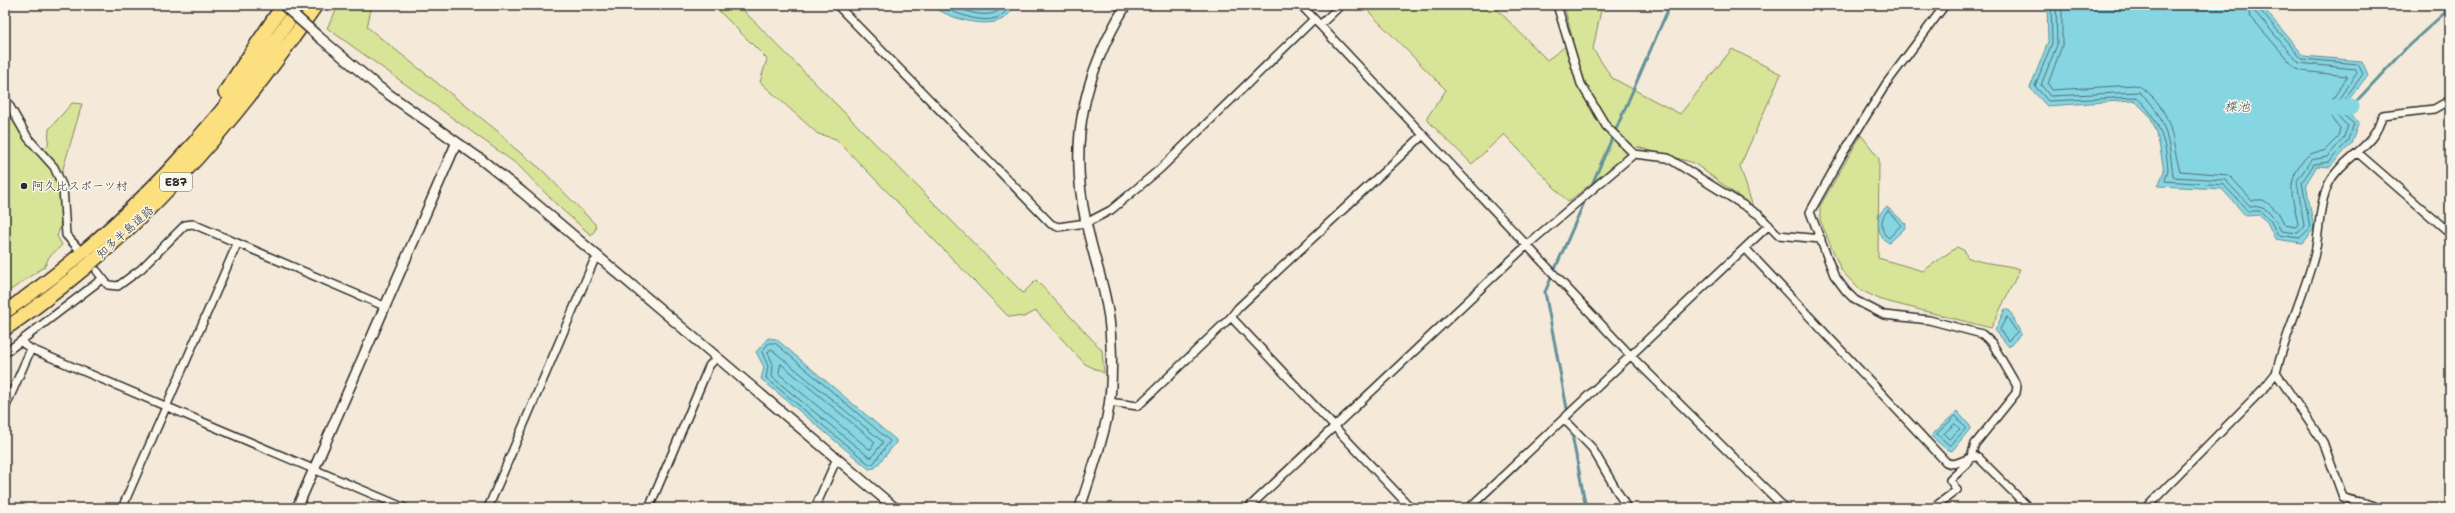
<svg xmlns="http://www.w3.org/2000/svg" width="2455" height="513" viewBox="0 0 2455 513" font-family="'Shantell Sans','Klee One',sans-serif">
<rect width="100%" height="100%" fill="#f5ead9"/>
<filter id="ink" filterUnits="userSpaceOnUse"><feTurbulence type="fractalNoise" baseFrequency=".025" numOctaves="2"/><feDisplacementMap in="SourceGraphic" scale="8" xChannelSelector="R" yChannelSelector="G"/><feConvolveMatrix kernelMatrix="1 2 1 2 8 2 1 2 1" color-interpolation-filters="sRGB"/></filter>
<g filter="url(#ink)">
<!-- green -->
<path fill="#d8e497" stroke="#828861" d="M339 5H372L367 27 500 133 513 147 541 169 595 224 596 229 591 235 559 207 518 165 327 28Z
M713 5H738L1023 293 1036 280 1102 350 1104 373 1085 364 1036 311 1024 317 1008 316 836 139 818 134 760 82 767 59Z
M1362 5H1493L1547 60 1573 41 1564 5H1602L1593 49 1612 78 1680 114 1732 49 1781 74 1740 166 1753 207 1694 163 1637 147 1568 202 1504 134 1472 164 1426 119 1446 90Z
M5 103 38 149 48 146 49 129 72 103 82 104 60 179 63 196 60 228 57 236 62 245 49 257 45 266 5 294Z
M1861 135 1879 158 1878 258 1923 271 1957 247 1965 251 1967 257C1985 265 2001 263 2020 269L1991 328 1881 300 1859 289 1841 270 1820 220V206Z"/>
<!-- water -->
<path fill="#86d5e2" stroke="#629199" d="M932 5H1015C1011 10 1009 16 1003 19 985 29 946 18 932 5Z
M2047 5H2261L2304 56 2362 61 2368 75 2346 103 2345 112 2359 122 2351 144 2330 167 2317 166 2306 184 2314 229 2302 243 2275 239 2267 222 2259 215 2246 216 2222 189 2158 186 2164 171 2157 133 2150 116 2134 100 2047 106 2030 88 2048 42Z
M1887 207 1906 224 1904 229 1889 243 1883 239C1877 229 1875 213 1887 207Z
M2005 309 2010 311 2021 334 2009 347 1995 330Z
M768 338 776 339 896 440V443L875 468 869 469 761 379 764 367 756 352Z
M1957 411 1970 426V429L1952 451 1946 449 1931 436Z"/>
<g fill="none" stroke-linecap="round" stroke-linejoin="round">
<!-- shore -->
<path stroke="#4f6f74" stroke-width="1" d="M938 5C958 14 997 33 1010 5
M951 5C965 11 993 23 1004 5
M2051 5 2052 43 2035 86 2048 101 2136 97C2158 116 2166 141 2168 170 2168 174 2165 177 2165 181L2224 185 2248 211H2260L2270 220 2278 235 2300 238 2310 228 2302 182 2314 164 2329 162 2347 142 2354 124 2342 114 2343 101 2363 74 2358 64 2302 59 2259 9 2258 5
M2056 5 2057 45 2041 85 2050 96 2139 92C2166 112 2170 146 2173 177L2225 180 2250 206C2270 207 2272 214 2281 231L2298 233 2304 226 2297 181 2311 160 2327 157 2343 139 2348 126 2337 116 2338 100 2357 73 2355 69 2299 63 2255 12 2253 5
M2062 5V46L2048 84 2052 90 2134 85C2142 86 2146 91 2152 96 2175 121 2171 142 2180 171L2229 175 2252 200H2263L2269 204 2278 212 2285 225 2296 227 2298 224C2294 202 2286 186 2299 167 2306 155 2311 152 2324 151L2338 137 2340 128C2318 104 2338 97 2347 76L2302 71 2295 68 2250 16 2247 5
M1888 211 1901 225 1889 238 1885 235C1881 228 1880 217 1888 211Z
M2007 317 2017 332 2008 341 2000 330Z
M769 343H775L890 441 873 464H869L766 378 768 366 762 352Z
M771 349 883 442 872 457H869L772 377 773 364 768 353Z
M781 364 875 442 871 449H869L779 374Z
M1956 416 1966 428 1950 446 1937 434Z
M1955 424 1960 429 1949 439 1944 434Z"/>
<!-- stream -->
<path stroke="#629199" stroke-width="3" d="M2351 107 2407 47 2450 8
M1590 189 1670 5
M1568 414 1545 292 1586 198
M1571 429 1586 508"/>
<!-- river -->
<path stroke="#86d5e2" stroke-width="17" d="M2324 109 2351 107"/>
<!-- minor casing -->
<g stroke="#2b2b2b" stroke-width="10">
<path id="minor" d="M837 5 1051 224 1058 227 1086 223 1111 210 1160 169 1314 19
M1301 5 1630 355 1785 508
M1557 5 1581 84 1606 126 1634 154 1668 158 1759 215 1778 235 1821 239
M1320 25 1341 5
M5 98 28 138 54 167 63 187 66 235 77 247
M2358 153 2450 233
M1745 248 1946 462C1957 468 1965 456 1978 457L2029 508
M97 271 108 285 118 286 141 269 185 225 193 224 384 306
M1231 317 1411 508
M21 342 31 349 405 508
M5 353 102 279
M2276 373 2323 442 2343 497C2354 503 2368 501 2378 508
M1109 402 1138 406 1231 317 1238 308 1423 135
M5 408 31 349
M1564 419 1592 448 1627 508
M122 508 237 244
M488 508 593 263 598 258
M649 508 709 366 716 358
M815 508 837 458
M1248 508 1527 245 1634 154
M1469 508 1769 225
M1933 508 1957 490 1950 480 1969 462 1975 444 2016 393 2017 386 1992 343 1982 334 1929 320 1884 315 1855 300 1846 291 1834 275 1810 212 1842 155 1886 84 1945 5
M2146 508 2264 388 2276 373C2286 333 2303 296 2314 257 2320 234 2318 205 2329 183 2342 157 2376 148 2382 115L2434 109 2450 100"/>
</g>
<!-- tertiary casing -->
<g stroke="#2b2b2b" stroke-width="12">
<path id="tertiary" d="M319 37 380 88 483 161 522 192 895 508
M297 508 456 144
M1080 508C1090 476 1102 445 1108 412 1113 385 1112 355 1110 328 1107 291 1093 257 1086 222 1068 141 1084 74 1126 5"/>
</g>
<!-- motorway casing -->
<g stroke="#2b2b2b" stroke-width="16">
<path id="motorway" d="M225 92 283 5
M5 312C120 233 224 121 299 5
M5 329C131 243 231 130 316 5"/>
</g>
<!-- minor -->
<use href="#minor" stroke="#fbf7ec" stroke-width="7"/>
<!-- tertiary -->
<use href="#tertiary" stroke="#fbf7ec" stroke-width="9"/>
<!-- motorway -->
<use href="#motorway" stroke="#fce080" stroke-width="13"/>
<!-- tertiary-bridge casing -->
<g stroke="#2b2b2b" stroke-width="12" stroke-linecap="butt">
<path id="tertiary-bridge" d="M283 5 319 37"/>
</g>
<!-- tertiary-bridge -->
<use href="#tertiary-bridge" stroke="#fbf7ec" stroke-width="9"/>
</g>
</g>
<!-- markers -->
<circle fill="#2b2b2b" stroke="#fbf7ec" stroke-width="1.5" cx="24" cy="186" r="4"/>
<g text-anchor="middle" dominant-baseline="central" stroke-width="3" stroke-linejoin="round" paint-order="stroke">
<!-- shield labels -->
<rect fill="#fbf7ec" stroke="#696865" stroke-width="1" x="160" y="173" width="32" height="18" rx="3"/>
<g font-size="11" font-weight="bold" fill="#2b2b2b">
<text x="176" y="182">E87</text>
</g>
<!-- poi labels -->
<g font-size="12" fill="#2b2b2b" stroke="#fbf7ec" text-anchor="start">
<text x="32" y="186">阿久比スポーツ村</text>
</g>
<!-- street labels -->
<g font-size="12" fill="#2b2b2b" stroke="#fbf7ec">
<text transform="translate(125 232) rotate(-42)">知多半島道路</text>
</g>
<!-- water labels -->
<g font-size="13" font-style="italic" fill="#425659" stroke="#fbf7ec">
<text x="2237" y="106">楪池</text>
</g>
</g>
<!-- margin -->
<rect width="2455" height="513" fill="none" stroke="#fbf7ec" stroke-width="20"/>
<rect x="10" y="10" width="2435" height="493" fill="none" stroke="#2b2b2b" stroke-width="1.5" filter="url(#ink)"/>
</svg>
